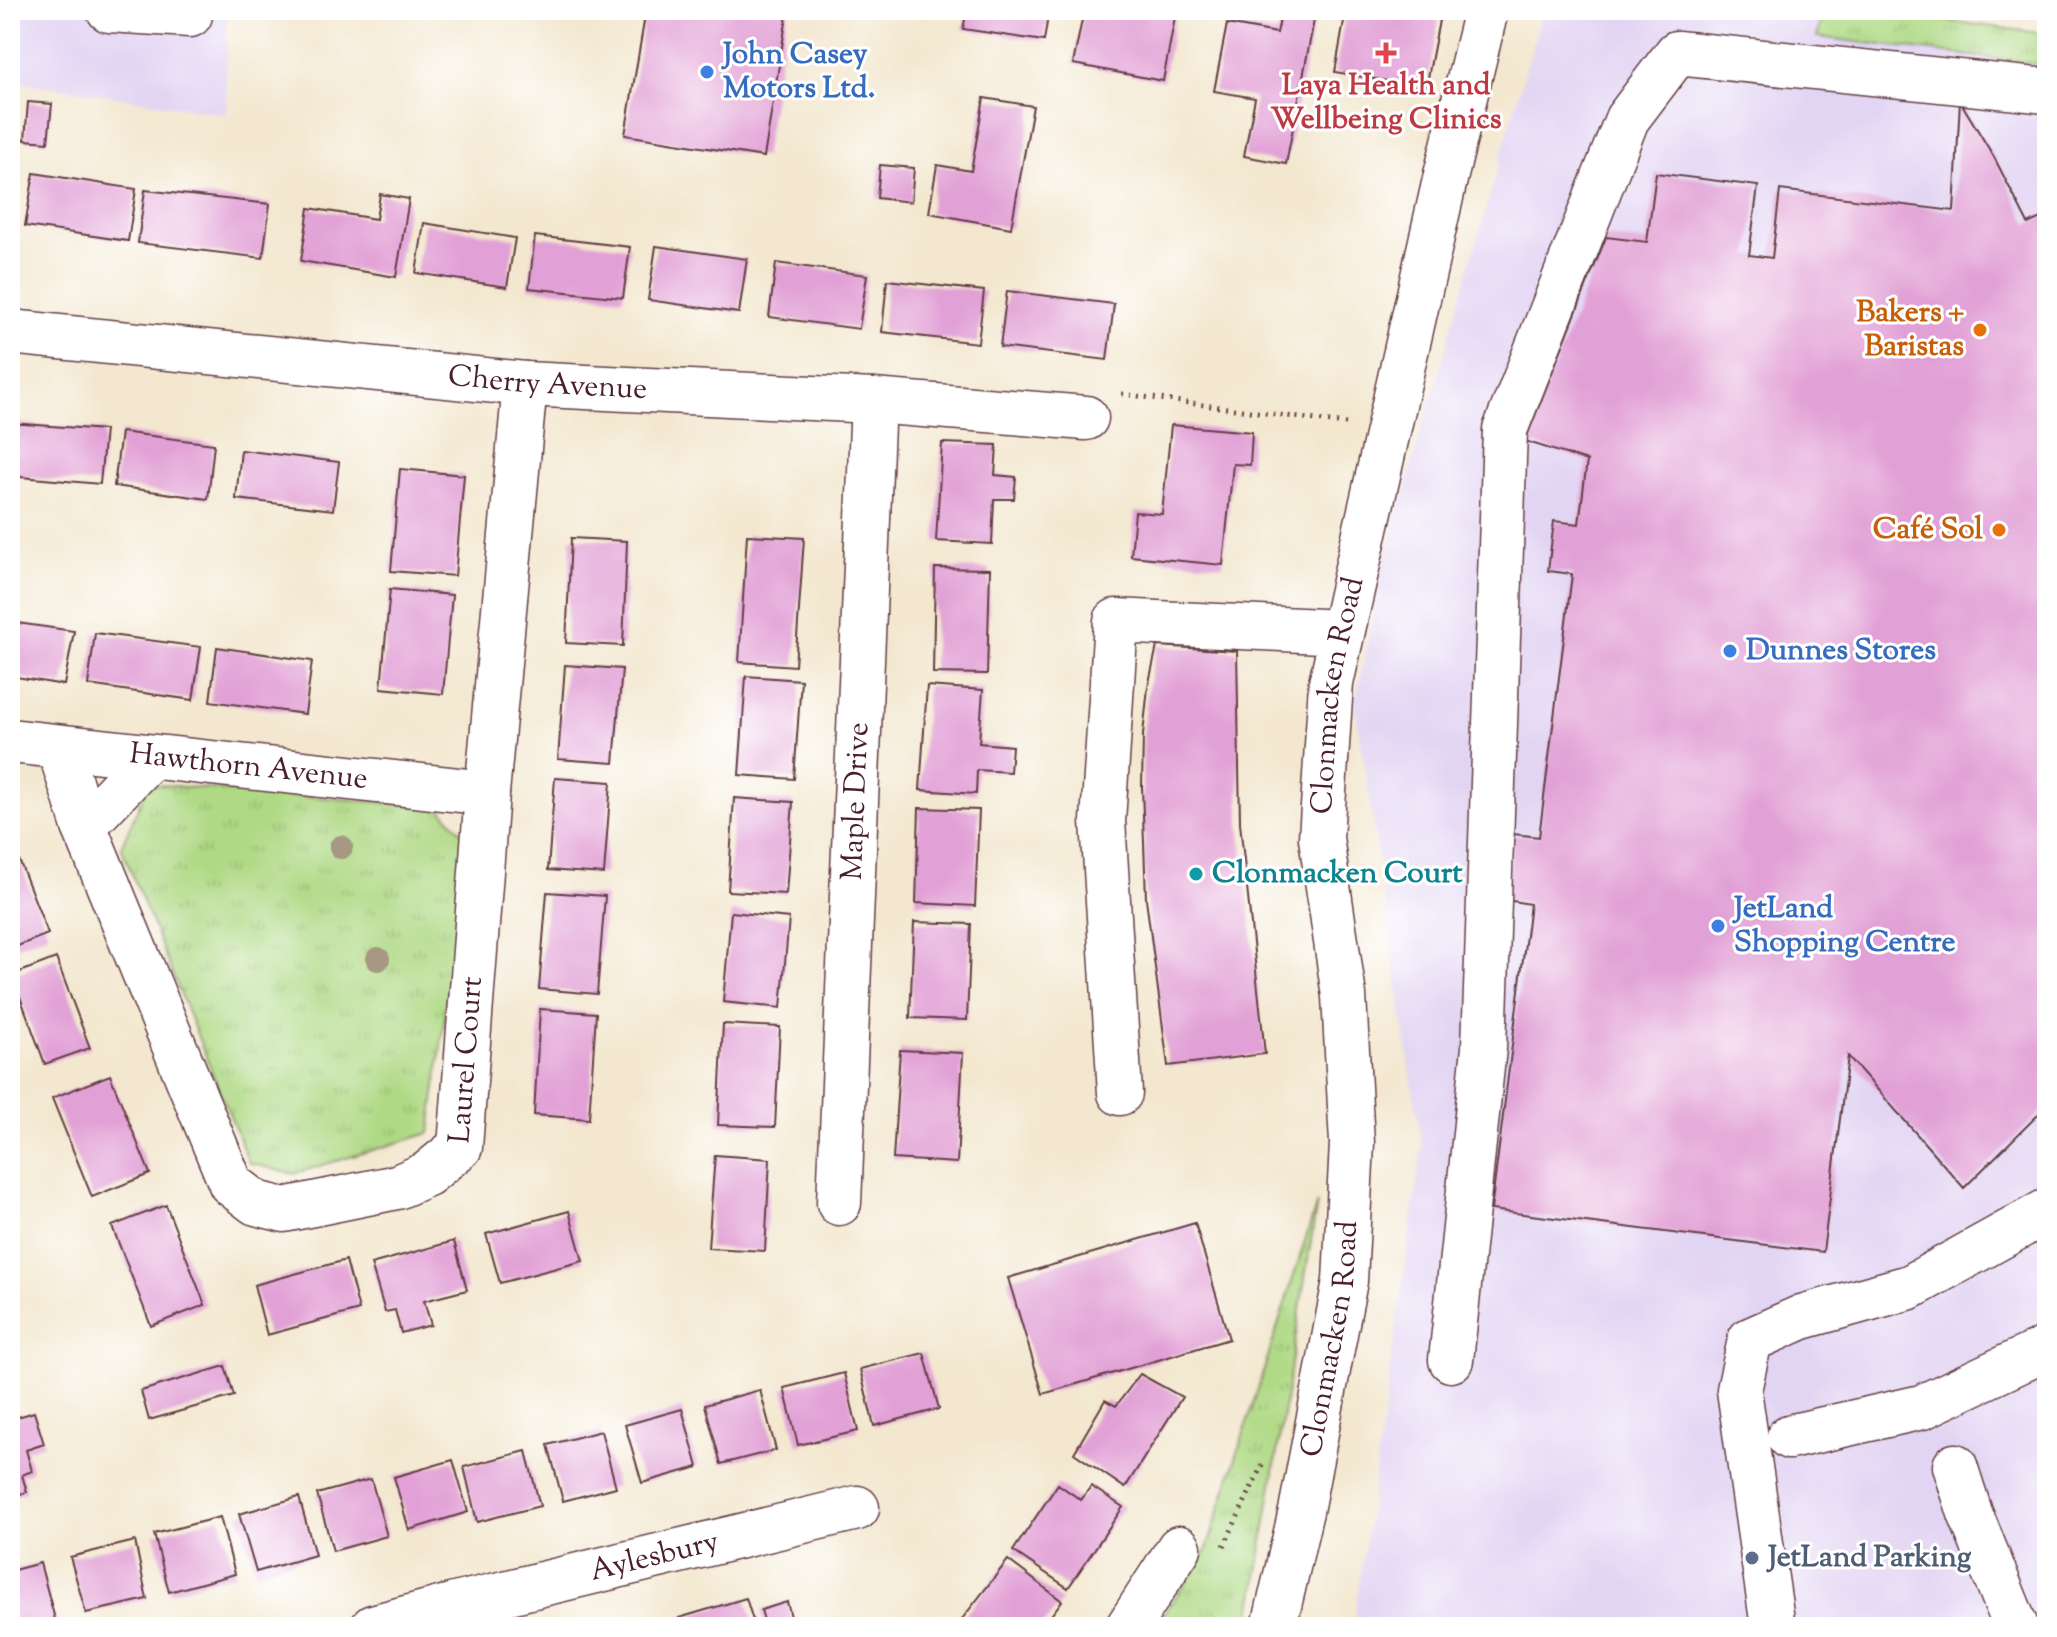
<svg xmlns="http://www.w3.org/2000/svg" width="2057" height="1637" viewBox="0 0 2057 1637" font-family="'Sorts Mill Goudy',serif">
<defs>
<pattern id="grass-tufts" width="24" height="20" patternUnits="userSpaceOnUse" patternTransform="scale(2)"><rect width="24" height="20" fill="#afd984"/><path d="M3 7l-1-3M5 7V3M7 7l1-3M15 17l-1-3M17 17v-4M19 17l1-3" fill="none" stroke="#98ba72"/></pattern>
</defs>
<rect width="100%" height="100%" fill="#fff"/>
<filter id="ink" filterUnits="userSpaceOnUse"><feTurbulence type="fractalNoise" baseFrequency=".0125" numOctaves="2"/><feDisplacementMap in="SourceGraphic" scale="16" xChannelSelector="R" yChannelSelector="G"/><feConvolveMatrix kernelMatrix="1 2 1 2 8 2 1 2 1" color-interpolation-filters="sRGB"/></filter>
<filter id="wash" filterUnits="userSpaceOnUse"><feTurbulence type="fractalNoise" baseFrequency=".006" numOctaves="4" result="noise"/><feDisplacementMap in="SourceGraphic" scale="32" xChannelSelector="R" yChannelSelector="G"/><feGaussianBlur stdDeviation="1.8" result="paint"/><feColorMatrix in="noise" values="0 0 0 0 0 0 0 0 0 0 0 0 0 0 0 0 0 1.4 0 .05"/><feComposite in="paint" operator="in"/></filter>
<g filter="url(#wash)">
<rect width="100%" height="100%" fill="#f3e7cf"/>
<!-- built -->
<path fill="#e2d4f3" d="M10 10H227L226 114 10 80Z
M1543 10H1865L2047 34V1627H1353L1422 1148 1355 704 1383 566Z"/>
<!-- grass -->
<path fill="url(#grass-tufts)" stroke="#7c7c58" stroke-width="2" d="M1825 10H1865L2047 34V65L1817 37Z
M148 784 440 807 467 839 430 1133 293 1174 249 1163 121 847Z
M1317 1203 1249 1627H1155L1206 1552Z"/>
<g id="blocks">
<!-- building -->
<path fill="#e2a1d6" d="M522 10H590L589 21 522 12Z
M646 10H788L764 157 625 135Z
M967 10H1049L1044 41 963 29Z
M1084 10H1140L1175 17 1163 81 1073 64Z
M1282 10H1316L1286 164 1244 156 1255 98 1214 91 1227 24 1277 33Z
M1346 10H1441L1426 88 1335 72Z
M984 98 1033 106 1011 228 929 213 937 165 971 171Z
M1960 101 1994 157 2028 224 2047 215V1106L1964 1188 1848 1056 1823 1252 1491 1210 1530 904 1506 900 1514 834 1539 837 1572 574 1548 571 1554 521 1579 524 1587 461 1525 441 1606 237 1647 242 1656 173 1758 186 1749 255 1772 258 1780 190 1954 211Z
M28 102 52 104 48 142 25 140Z
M10 165 20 166 13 226H10Z
M880 165 914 168 911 202 877 198Z
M34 173 136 189 128 241 25 226Z
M145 190 270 204 263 258 138 243Z
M380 194 409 199 396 277 301 261 309 208 376 219Z
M424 223 515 238 507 287 416 273Z
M535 236 630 247 623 298 529 288Z
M656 246 747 259 739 313 648 300Z
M776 263 867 275 859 329 769 317Z
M887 280 984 291 978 343 882 332Z
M1007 291 1114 304 1107 360 1000 347Z
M10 423 105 430 100 484 10 476Z
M1171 425 1252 432 1250 465 1233 464 1223 565 1131 556 1135 512 1162 514Z
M121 432 214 444 208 499 114 486Z
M942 443 997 445 995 475 1016 477 1014 499H994L992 544 936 541Z
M241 450 339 462 333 510 236 499Z
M400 469 464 475 455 576 391 571Z
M747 535 804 538 795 666 739 662Z
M571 538 627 541 623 646 566 643Z
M935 568 990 569 987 674 933 673Z
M390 589 452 595 443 694 381 688Z
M10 622 74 631 64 685 10 676Z
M95 633 201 647 193 700 88 685Z
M1157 646 1237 651 1240 823 1265 1054 1168 1066 1146 899 1142 787 1143 735 1148 687Z
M217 647 312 661 305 714 210 701Z
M565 665 622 669 614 763 558 759Z
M746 676 801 680 794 779 739 775Z
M927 686 983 690 979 743 1012 746 1010 772 977 770 976 794 920 790Z
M555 778 611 782 604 874 548 870Z
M734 798 793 802 786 894 728 891Z
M919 808 979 810 975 906 916 903Z
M10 837 48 934 10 949Z
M547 892 605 896 597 994 539 989Z
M731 912 789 918 781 1008 723 1002Z
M914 922 971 924 967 1020 910 1018Z
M56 958 90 1048 45 1064 12 975Z
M540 1009 596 1013 589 1119 534 1115Z
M723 1024 780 1027 775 1127 718 1125Z
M900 1050 963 1053 957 1163 893 1159Z
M110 1075 150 1174 92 1197 52 1098Z
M715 1155 770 1159 765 1251 708 1248Z
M166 1205 205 1305 151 1326 112 1226Z
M569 1211 583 1261 500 1283 486 1234Z
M1195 1223 1229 1339 1043 1394 1008 1278Z
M454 1241 467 1290 424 1301 431 1325 401 1333 395 1310 385 1312 371 1264Z
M346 1260 359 1310 267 1335 254 1285Z
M924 1353 939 1409 874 1426 860 1369Z
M225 1366 234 1396 149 1420 141 1391Z
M844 1373 858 1431 798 1445 784 1388Z
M1140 1374 1182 1397 1125 1488 1074 1453 1105 1400 1116 1406Z
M760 1390 776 1450 721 1464 705 1405Z
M10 1403 15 1418 34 1412 44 1444 26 1450 32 1471 22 1475 27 1492 10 1497Z
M682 1409 698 1467 642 1483 625 1425Z
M601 1431 616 1487 563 1501 548 1445Z
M526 1451 540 1506 477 1522 464 1467Z
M453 1460 468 1512 409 1530 394 1477Z
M371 1479 387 1536 333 1551 317 1494Z
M1058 1484 1081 1500 1091 1486 1123 1507 1068 1588 1013 1551Z
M299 1497 315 1555 256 1572 239 1514Z
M220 1517 235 1574 169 1592 154 1534Z
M135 1541 147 1599 86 1613 70 1557Z
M1008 1560 1062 1601 1042 1627H973L962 1619Z
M40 1563 56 1623 40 1627H10V1571Z
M746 1598 755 1627H682L679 1618Z
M787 1602 793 1624 782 1627H766L761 1610Z
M614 1621 616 1627H594V1626Z"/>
</g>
</g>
<g filter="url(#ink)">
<use href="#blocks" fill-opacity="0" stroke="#633d44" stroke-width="2"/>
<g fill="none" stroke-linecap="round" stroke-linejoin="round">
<!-- minor casing -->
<g stroke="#633d44" stroke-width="47">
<g id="minor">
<path d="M109 10 190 15V10"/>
<path id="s1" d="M10 332 525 384 873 401 1086 418"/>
<path id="s2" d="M10 741 487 793"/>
<path id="s3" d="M59 747 84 826 231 1184 256 1203 284 1210 397 1187 427 1174 460 1147 487 793 525 384"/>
<path d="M84 826 150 757"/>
<path d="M1120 1093 1103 821 1116 621 1342 632"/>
<path id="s4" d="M839 1203 873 401"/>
<path d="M1451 1360 1484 1048 1505 430 1627 119 1677 53 2047 91"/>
<path d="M1789 1437 1922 1407 2047 1348"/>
<path d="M1955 1466 1970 1513 2016 1627"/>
<path id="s5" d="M373 1627 451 1606 857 1508"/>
<path d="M1128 1627 1179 1548"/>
<path id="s6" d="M1274 1627 1301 1511 1345 1281 1352 1143 1344 996 1321 838 1331 683 1446 175 1486 10"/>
<path d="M1773 1627 1739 1390 1750 1340 1802 1317 1910 1287 2047 1211"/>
</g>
</g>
<!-- path -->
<path stroke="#633d44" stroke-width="5" stroke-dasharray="2 6" stroke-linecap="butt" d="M1122 394 1346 424
M1224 1546 1264 1461
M1186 1627 1192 1613"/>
<!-- minor -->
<use href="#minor" stroke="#fff" stroke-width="44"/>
</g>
<!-- trees -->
<g fill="#a79884">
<circle cx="341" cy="847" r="12"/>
<circle cx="378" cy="959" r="12"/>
</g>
</g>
<!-- markers -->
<path fill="#e0444e" stroke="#fff" stroke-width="3" d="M1382 41h8v8h8v8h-8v8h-8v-8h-8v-8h8z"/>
<g fill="#3f7fe0" stroke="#fff" stroke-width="3">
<circle cx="707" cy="72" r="8"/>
<circle cx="1730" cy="651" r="8"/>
<circle cx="1718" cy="926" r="8"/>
</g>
<g fill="#e8710a" stroke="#fff" stroke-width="3">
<circle cx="1980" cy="330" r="8"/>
<circle cx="1999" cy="530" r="8"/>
</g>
<circle fill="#0f9aa8" stroke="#fff" stroke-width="3" cx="1196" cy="874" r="8"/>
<circle fill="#5c6f8a" stroke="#fff" stroke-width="3" cx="1752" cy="1558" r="8"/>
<g text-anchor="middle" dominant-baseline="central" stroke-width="6" stroke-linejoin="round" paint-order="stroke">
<!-- shop labels -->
<g font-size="30" font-weight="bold" fill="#366cbe" stroke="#fff" text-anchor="start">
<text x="723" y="55">John Casey<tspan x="723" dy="34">Motors Ltd.</tspan></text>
<text x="1746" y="651">Dunnes Stores</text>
<text x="1734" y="909">JetLand<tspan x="1734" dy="34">Shopping Centre</tspan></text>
</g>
<!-- health labels -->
<g font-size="30" font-weight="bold" fill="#be3a42" stroke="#fff">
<text x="1386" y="86">Laya Health and<tspan x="1386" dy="34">Wellbeing Clinics</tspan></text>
</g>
<!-- food labels -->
<g font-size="30" font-weight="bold" fill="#c56008" stroke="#fff" text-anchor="end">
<text x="1964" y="313">Bakers +<tspan x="1964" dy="34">Baristas</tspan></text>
<text x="1983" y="530">Café Sol</text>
</g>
<!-- street labels -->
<g font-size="30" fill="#4a1f2b" stroke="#fff">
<text stroke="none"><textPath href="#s1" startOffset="540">Cherry Avenue</textPath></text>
<text stroke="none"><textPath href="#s6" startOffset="942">Clonmacken Road</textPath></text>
<text stroke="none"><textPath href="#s2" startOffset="240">Hawthorn Avenue</textPath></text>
<text stroke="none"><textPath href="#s4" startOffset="402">Maple Drive</textPath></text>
<text stroke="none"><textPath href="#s3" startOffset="808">Laurel Court</textPath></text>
<text stroke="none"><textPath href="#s6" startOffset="294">Clonmacken Road</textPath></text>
<text stroke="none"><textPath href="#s5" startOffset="290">Aylesbury</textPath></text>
</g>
<!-- culture labels -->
<g font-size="30" font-weight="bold" fill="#0d838f" stroke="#fff" text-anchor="start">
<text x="1212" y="874">Clonmacken Court</text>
</g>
<!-- service labels -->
<g font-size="30" font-weight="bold" fill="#4e5e75" stroke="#fff" text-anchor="start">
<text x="1768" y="1558">JetLand Parking</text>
</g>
</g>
<!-- margin -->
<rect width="2057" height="1637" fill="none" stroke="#fff" stroke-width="40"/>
</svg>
